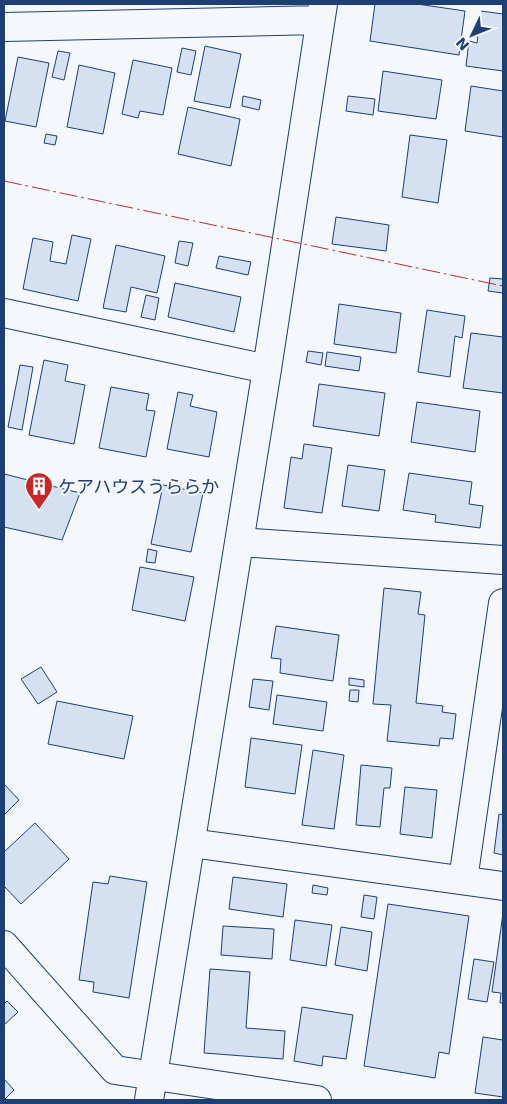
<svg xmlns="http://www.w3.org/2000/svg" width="507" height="1104" viewBox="0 0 507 1104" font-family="'DejaVu Sans','Noto Sans JP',sans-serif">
<rect width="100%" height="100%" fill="#f4f7fb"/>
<!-- building -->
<path fill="#d5e0f0" stroke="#1d3f73" d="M375 4H417L465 11 459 55 370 41Z
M481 11 503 14V71L466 66 469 41 477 43Z
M205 46 241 54 230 108 194 101Z
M182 48 196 51 191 75 177 72Z
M58 51 70 53 64 80 52 77Z
M18 57 49 63 36 127 5 121Z
M133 60 172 68 163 115 140 111 138 118 122 114Z
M79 65 115 73 103 134 67 127Z
M383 71 442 80 436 119 378 111Z
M471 86 503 91V137L465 131Z
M243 96 261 100 259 110 242 106Z
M348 96 375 99 373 115 346 111Z
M188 107 240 119 231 166 178 154Z
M46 134 57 136 55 145 44 143Z
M410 135 447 140 438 203 402 197Z
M336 217 389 225 386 251 332 244Z
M72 235 91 239 78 301 23 289 33 238 53 242 50 261 66 264Z
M179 241 193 243 188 266 175 263Z
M116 245 165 256 157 293 131 287 126 312 103 308Z
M219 256 251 262 248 275 216 268Z
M490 278 503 279V293L488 291Z
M175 283 241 297 234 332 168 317Z
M146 295 159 298 155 320 141 317Z
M339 304 401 313 396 353 334 344Z
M427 310 465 316 462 338 455 336 450 377 418 372Z
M471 333 503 337V393L463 388Z
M308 351 323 353 321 365 306 362Z
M327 352 361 357 359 371 325 366Z
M44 360 68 365 65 381 85 385 74 444 29 435Z
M20 365 33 367 22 430 8 427Z
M319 384 385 393 379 436 313 426Z
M111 387 149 394 146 410 155 411 146 457 99 448Z
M178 392 193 395 190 406 217 412 209 457 167 449Z
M417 402 480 411 475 452 411 442Z
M304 444 332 448 322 513 284 508 291 457 302 459Z
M348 465 385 470 379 511 342 506Z
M409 473 472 482 469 504 483 506 480 528 435 522 436 515 403 510Z
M4 474 80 493 62 540 4 527Z
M163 485 203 493 191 552 151 544Z
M148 549 157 551 155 563 146 562Z
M140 567 194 577 185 621 132 610Z
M384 588 421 592 418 614 425 615 416 703 443 706 442 712 456 714 453 739 440 738 439 746 387 741 391 705 373 704Z
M276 626 339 635 333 681 280 673 281 659 271 658Z
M41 667 57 692 38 704 21 679Z
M349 678 364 680V687L349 685Z
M253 679 273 681 269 710 249 707Z
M350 690H359L358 702 349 701Z
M277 695 327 702 323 731 273 724Z
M57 701 133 716 124 759 48 744Z
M251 738 302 745 295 794 245 787Z
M313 750 344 755 334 829 302 825Z
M361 765 392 768 390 788H384L380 827 356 825Z
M4 784 19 800 4 815Z
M405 787 437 790 432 838 400 834Z
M499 814 503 815V855L494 853Z
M35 823 69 859 21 904 4 886V852Z
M110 876 147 882 129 998 93 992 94 982 79 980 93 882 108 884Z
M233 877 287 884 283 917 229 909Z
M313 885 328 888 327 895 312 893Z
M364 895 377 897 374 919 361 917Z
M388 904 469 916 449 1054 439 1052 435 1078 364 1066Z
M503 913V1003H500L501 993 492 992Z
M295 920 332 925 326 966 290 960Z
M223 926 274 929 272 959 221 955Z
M341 927 372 932 367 971 335 965Z
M474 959 494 962 487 1002 468 999Z
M210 969 250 972 246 1028 285 1031 283 1059 204 1053Z
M7 1001 18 1012 4 1025V1004Z
M302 1007 353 1015 346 1059 323 1056 322 1066 294 1061Z
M483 1037 503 1040V1097L475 1093Z
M4 1079 14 1090 4 1100Z"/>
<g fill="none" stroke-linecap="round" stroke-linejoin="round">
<!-- minor casing -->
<g stroke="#1d3f73" stroke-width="30">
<path id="minor" d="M4 27 320 20
M4 313 267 369
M239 542 503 560
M191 843 503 886
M463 880 503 603
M4 945 115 1070 317 1100
M149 1100 267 369 323 4"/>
</g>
<!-- minor -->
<use href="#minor" stroke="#f4f7fb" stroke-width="28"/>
<!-- power -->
<path stroke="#c62828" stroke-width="1" stroke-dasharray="18 4 2.5 4" stroke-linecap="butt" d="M4 181 503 286"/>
</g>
<!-- icons -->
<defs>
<g id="building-pin" transform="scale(1.4375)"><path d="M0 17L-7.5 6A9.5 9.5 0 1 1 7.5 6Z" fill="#c62828" stroke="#f4f7fb"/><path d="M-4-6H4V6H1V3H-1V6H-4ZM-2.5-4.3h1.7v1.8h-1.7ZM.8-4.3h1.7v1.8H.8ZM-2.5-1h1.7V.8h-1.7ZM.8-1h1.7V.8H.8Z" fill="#fff"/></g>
</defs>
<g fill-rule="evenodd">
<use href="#building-pin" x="39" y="486"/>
</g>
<g text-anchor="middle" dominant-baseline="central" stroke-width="4" stroke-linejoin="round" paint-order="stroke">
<!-- poi labels -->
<g font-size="18" fill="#1d3f73" stroke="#f4f7fb" text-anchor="start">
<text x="58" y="486">ケアハウスうららか</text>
</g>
</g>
<!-- border -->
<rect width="507" height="1104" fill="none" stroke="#1d3f73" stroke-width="10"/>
<!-- north arrow -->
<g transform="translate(472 35) rotate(227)" stroke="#f4f7fb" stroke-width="4" paint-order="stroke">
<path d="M0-4L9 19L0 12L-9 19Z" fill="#1d3f73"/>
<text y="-8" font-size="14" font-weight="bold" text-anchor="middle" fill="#1d3f73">N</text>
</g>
</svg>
